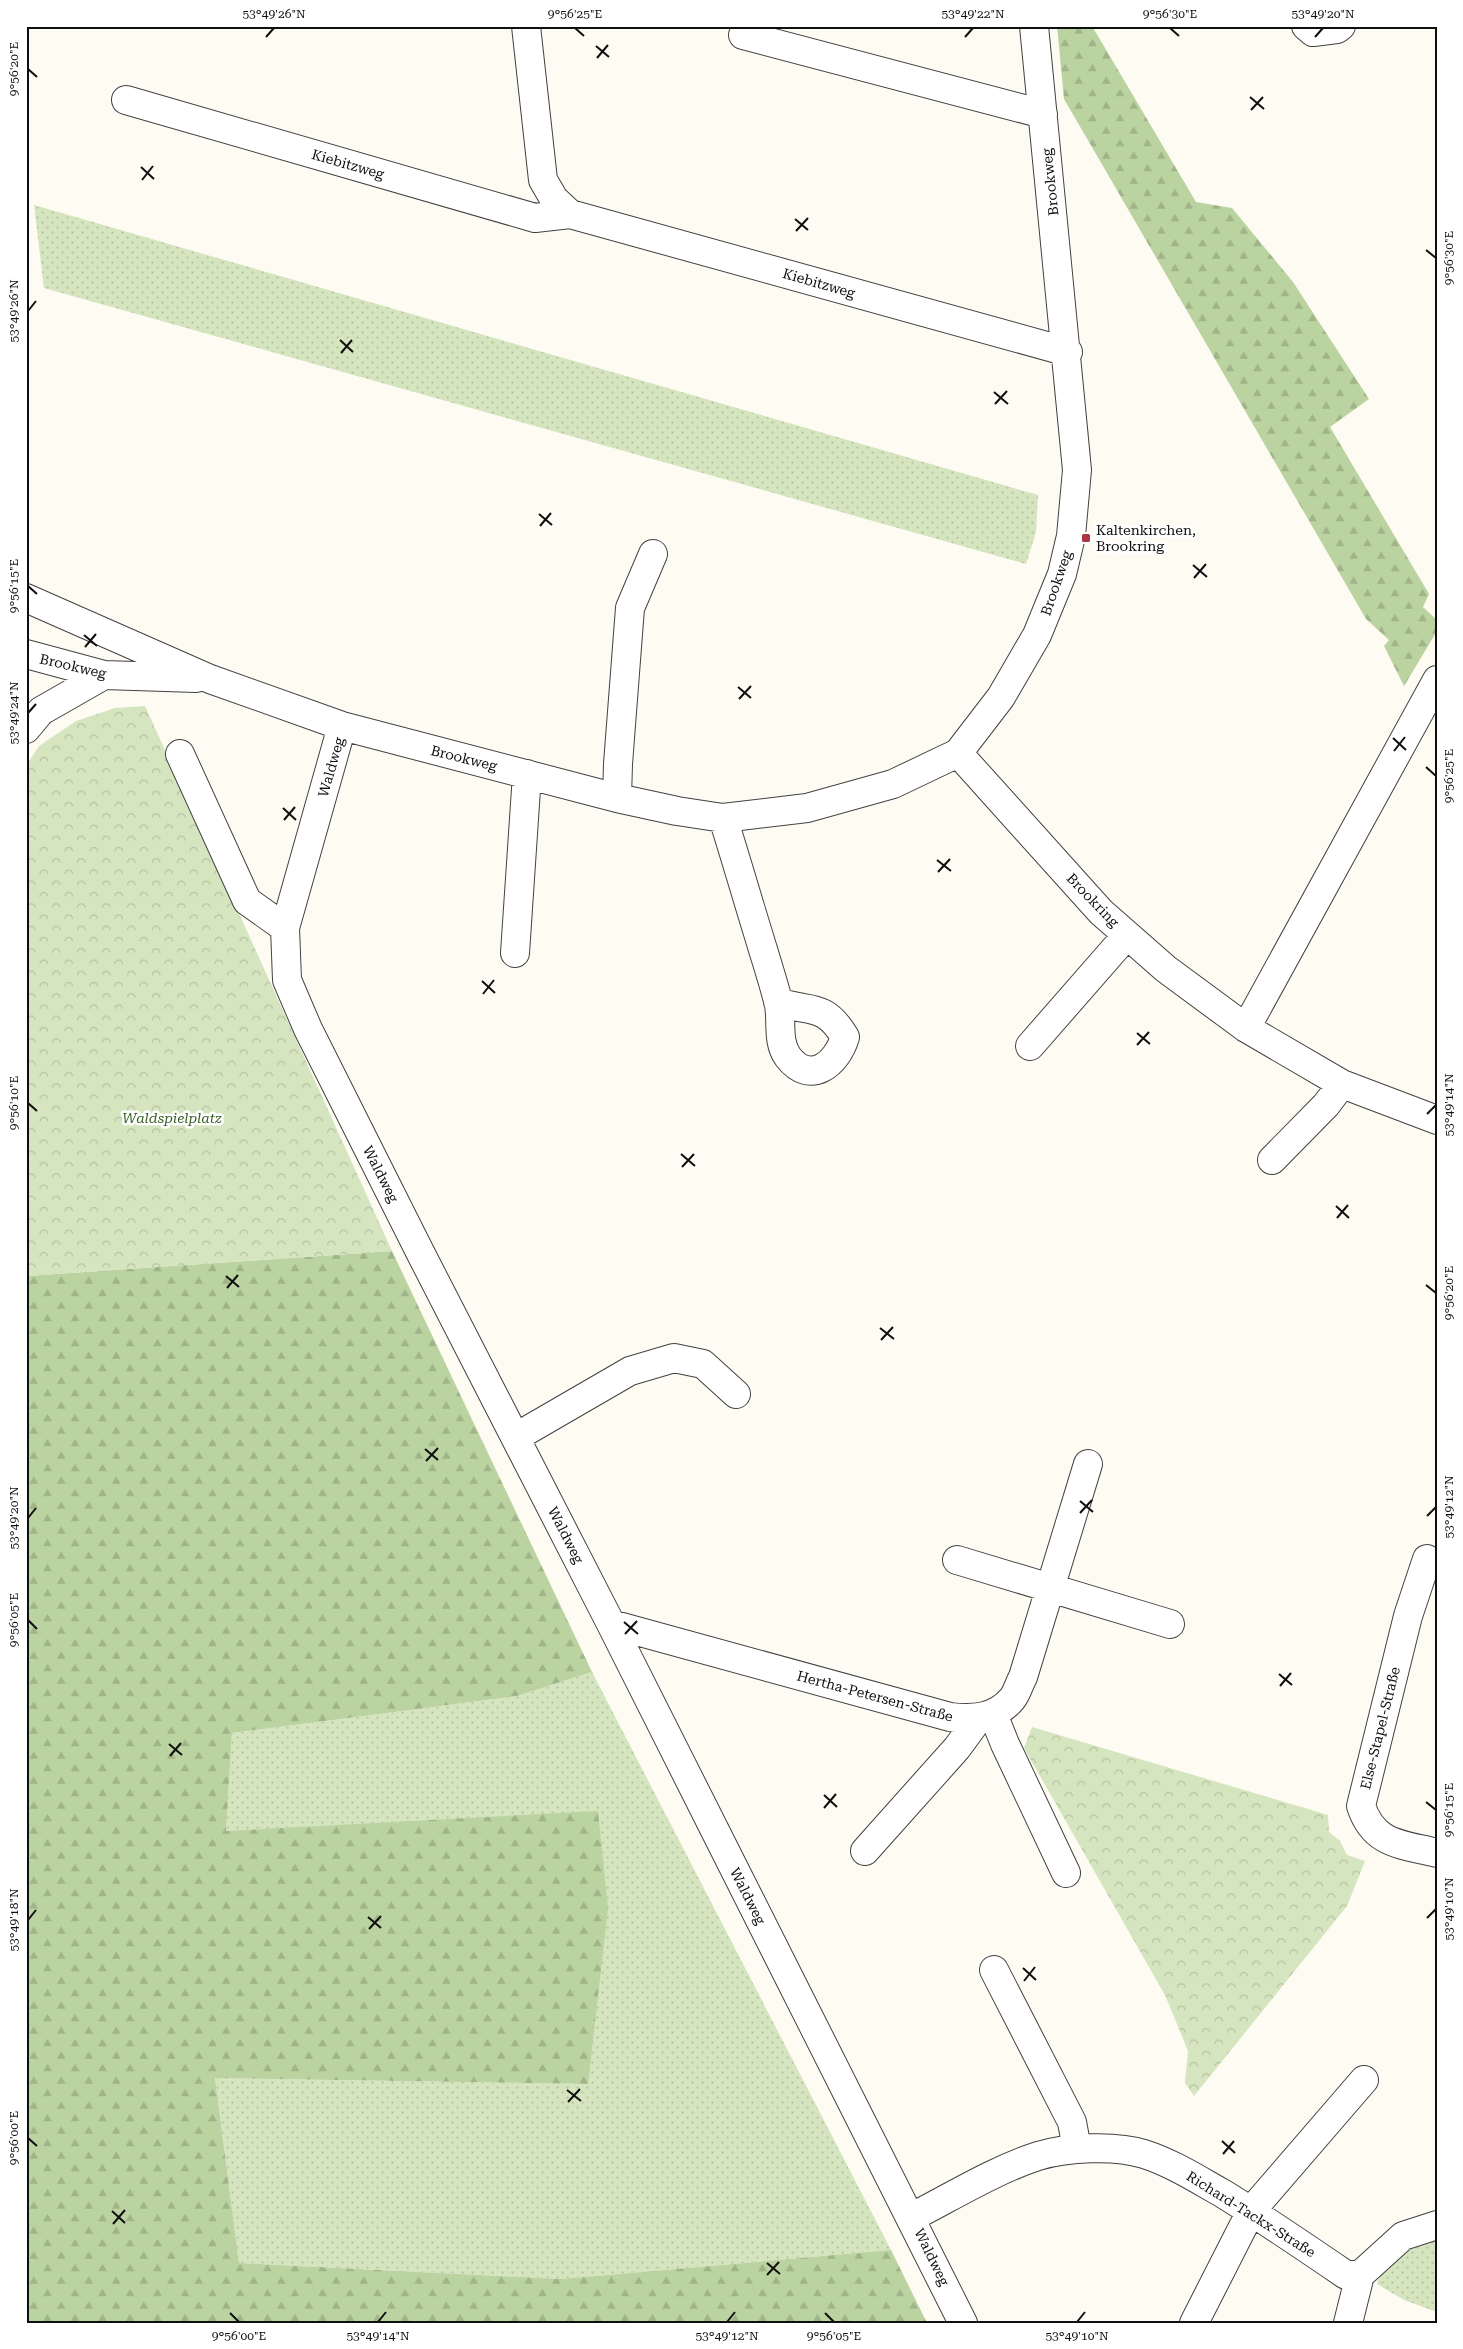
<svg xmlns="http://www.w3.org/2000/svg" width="1463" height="2349" font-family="'Roboto Serif',serif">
<defs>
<pattern id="grass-dots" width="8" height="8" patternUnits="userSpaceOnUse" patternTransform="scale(1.25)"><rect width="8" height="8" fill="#d5e5bf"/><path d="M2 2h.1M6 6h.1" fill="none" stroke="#b6c3a3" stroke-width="1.8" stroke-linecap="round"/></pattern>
<pattern id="forest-firs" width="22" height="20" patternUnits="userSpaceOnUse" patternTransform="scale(1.25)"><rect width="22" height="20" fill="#bbd3a0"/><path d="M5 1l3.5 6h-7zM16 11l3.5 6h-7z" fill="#a0b489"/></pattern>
<pattern id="park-crowns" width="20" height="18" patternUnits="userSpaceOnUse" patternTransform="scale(1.25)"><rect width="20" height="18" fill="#d5e5bf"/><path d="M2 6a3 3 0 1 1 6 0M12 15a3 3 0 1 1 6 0" fill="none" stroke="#b6c3a3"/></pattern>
</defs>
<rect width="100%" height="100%" fill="#fdfbf2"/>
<path fill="url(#grass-dots)" d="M 34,205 L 1038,495 L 1036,532 L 1026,564 L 44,288 Z
M 592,1672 L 891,2250 L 561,2279 L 239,2263 L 215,2078 L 588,2084 L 598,1812 L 226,1832 L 232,1733 L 517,1696 Z
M 1437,2236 L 1437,2312 L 1404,2300 L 1377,2284 C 1385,2258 1412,2244 1437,2236 Z"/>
<path fill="url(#forest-firs)" d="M 1057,26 L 1092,26 L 1196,202 L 1232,208 L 1293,282 L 1369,399 L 1330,427 L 1429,594 L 1423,607 L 1437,620 L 1437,631 L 1404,686 L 1384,646 L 1389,640 L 1366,619 L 1064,99 Z
M 392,1251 L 592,1672 L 517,1696 L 232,1733 L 226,1831 L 598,1811 L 608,1908 L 588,2084 L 215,2078 L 239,2263 L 561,2279 L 891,2250 L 927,2323 L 26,2323 L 26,1276 Z"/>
<path fill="url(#park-crowns)" d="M 145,706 L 392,1251 L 26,1276 L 26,766 L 39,746 L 76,721 L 115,708 Z
M 1032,1727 L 1328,1815 L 1329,1832 L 1340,1841 L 1347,1855 L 1365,1861 L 1347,1906 L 1194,2096 L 1185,2083 L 1188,2051 L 1165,1995 L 1024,1748 Z"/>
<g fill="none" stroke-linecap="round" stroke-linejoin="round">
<g stroke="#424242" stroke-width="30">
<path id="minor" d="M 526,26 L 543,180 L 554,199 L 570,214 L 1068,352
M 1306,26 L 1313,32 L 1337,29 L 1341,26
M 743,35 L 1043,114
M 126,100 L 535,218 L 570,214
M 26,598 L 210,679 L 342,726 L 617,798 L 677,811 L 723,818 L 807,808 L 893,784 L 958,753 L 1001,697 L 1037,635 L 1062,574 L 1071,536 L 1077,470 L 1034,26
M 26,654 L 104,675 L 196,678
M 342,726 L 285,928 L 287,980 L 308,1029 L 420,1252 L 611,1624 L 963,2323
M 26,729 L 41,711 L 104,675
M 958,753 L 1101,912 L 1166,969 L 1246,1028 L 1342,1084 L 1437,1120
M 180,754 L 247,901 L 285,928
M 617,798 L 618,764 L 630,608 L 653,554
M 723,818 C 736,859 748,901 761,943 C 767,963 774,984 779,1005 C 782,1022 777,1042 788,1057 C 810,1086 837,1064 845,1037 C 824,1002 810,1013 778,1002
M 515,953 L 527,774
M 1246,1028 L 1437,680
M 1030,1046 L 1127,935
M 1272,1160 L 1326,1105 L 1342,1084
M 516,1437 L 630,1371 L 674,1358 L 703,1364 L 736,1394
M 1427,1559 L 1408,1616 L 1361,1806 C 1374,1845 1401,1844 1437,1853
M 957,1560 L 1170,1624
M 611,1624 L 950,1717 C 973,1720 996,1718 1012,1699 C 1017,1693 1019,1684 1023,1677 L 1088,1464
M 993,1714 L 1005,1744 L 1066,1873
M 865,1851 L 957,1748 L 979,1718
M 994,1970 L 1072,2122 L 1077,2149
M 912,2217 C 953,2196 995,2170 1038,2156 C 1067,2147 1116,2145 1144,2154 C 1172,2163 1197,2179 1222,2193 C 1264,2219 1305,2247 1346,2275 L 1360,2275 L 1403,2236 L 1437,2225
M 1194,2323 L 1251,2211 L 1364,2080
M 1348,2323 L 1360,2275"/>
</g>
<use href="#minor" stroke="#fff" stroke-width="28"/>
</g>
<path fill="none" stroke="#0f0f0f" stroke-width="2" d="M 575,28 L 584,36M 1170,28 L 1179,36M 266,37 L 274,28M 965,37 L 973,28M 1315,37 L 1323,28M 596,46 L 609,57M 597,58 L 608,45M 28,69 L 37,77M 1250,97 L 1264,109M 1251,110 L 1263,97M 141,167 L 154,179M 142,180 L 153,166M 795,219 L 808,230M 796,231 L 808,218M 1426,250 L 1436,258M 28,311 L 36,301M 340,340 L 353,352M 341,353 L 352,340M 994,392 L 1008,404M 995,404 L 1007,391M 539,514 L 552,525M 540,526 L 551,513M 1193,565 L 1207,577M 1194,578 L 1206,564M 28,586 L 37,594M 84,635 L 97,646M 85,647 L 96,634M 738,687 L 751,698M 739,699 L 751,686M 28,713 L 36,704M 1393,738 L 1406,750M 1394,751 L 1405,737M 1426,767 L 1436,776M 283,808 L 296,820M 284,820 L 295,807M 937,860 L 951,871M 938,872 L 950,859M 482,981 L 495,993M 483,994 L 494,980M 1137,1033 L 1150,1044M 1137,1045 L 1149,1032M 28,1103 L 37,1111M 1427,1114 L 1436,1105M 681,1154 L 695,1166M 682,1167 L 694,1154M 1336,1206 L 1349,1218M 1337,1218 L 1348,1205M 226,1276 L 239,1287M 1426,1285 L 1436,1293M 227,1288 L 238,1275M 880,1328 L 894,1339M 881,1340 L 893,1327M 425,1449 L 438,1460M 426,1461 L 438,1448M 1080,1501 L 1093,1512M 1080,1513 L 1092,1500M 1427,1516 L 1436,1507M 28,1518 L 36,1508M 28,1620 L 37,1629M 624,1622 L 638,1634M 625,1634 L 637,1621M 1279,1674 L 1292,1685M 1280,1686 L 1291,1673M 169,1744 L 182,1755M 170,1756 L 181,1743M 824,1795 L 837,1807M 1426,1802 L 1436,1810M 824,1808 L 836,1794M 368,1917 L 381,1928M 1427,1918 L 1436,1909M 28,1920 L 36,1910M 369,1929 L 381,1916M 1023,1968 L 1036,1980M 1024,1981 L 1035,1967M 567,2090 L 581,2101M 568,2102 L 580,2089M 28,2138 L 37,2146M 1222,2141 L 1235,2153M 1223,2154 L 1234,2141M 112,2211 L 125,2223M 113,2224 L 125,2210M 767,2263 L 780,2274M 767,2275 L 779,2262M 230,2313 L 239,2322M 825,2313 L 834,2322M 378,2322 L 386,2312M 727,2322 L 735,2312M 1077,2322 L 1085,2312"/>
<rect fill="#af3744" stroke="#fff" stroke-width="2" x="1081" y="533" width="10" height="10" rx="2.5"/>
<g text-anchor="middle" stroke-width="5" stroke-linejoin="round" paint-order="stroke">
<g font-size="14" fill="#0f0f0f" stroke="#fff">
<text transform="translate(348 164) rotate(16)" y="5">Kiebitzweg</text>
<text transform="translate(1050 182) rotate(-96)" y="5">Brookweg</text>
<text transform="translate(819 283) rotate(16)" y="5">Kiebitzweg</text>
<text transform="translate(1056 583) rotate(-71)" y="5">Brookweg</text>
<text transform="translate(73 666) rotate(13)" y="5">Brookweg</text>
<text transform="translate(464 758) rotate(14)" y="5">Brookweg</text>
<text transform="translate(331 767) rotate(-74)" y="5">Waldweg</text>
<text transform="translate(1093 900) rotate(46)" y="5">Brookring</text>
<text transform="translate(381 1174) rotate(63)" y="5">Waldweg</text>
<text transform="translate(566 1535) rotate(63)" y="5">Waldweg</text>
<text transform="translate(875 1696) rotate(15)" y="5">Hertha-Petersen-Straße</text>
<text transform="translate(1380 1728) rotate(-76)" y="5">Else-Stapel-Straße</text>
<text transform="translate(748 1896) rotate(63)" y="5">Waldweg</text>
<text transform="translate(1251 2214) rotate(32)" y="5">Richard-Tackx-Straße</text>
<text transform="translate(932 2257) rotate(64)" y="5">Waldweg</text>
</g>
<g font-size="14" fill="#0f0f0f" stroke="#fff" text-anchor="start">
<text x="1096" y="535">Kaltenkirchen,<tspan x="1096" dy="16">Brookring</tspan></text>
</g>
<g font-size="14" font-style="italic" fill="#365f26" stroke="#fff">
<text x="172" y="1123">Waldspielplatz</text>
</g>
</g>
<rect width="1463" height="2349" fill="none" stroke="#ffffff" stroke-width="55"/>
<rect x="28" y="28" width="1408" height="2294" fill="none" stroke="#0f0f0f" stroke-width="2"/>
<g font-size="12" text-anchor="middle" fill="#0f0f0f">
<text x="274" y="18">53°49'26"N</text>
<text x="575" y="18">9°56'25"E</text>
<text x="973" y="18">53°49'22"N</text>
<text x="1170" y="18">9°56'30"E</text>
<text x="1323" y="18">53°49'20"N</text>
<text transform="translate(14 69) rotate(-90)" y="4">9°56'20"E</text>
<text transform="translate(1449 258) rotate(-90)" y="4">9°56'30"E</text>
<text transform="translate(14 311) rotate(-90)" y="4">53°49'26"N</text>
<text transform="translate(14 586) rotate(-90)" y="4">9°56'15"E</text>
<text transform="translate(14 713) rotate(-90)" y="4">53°49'24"N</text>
<text transform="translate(1449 776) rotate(-90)" y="4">9°56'25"E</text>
<text transform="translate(14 1103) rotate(-90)" y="4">9°56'10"E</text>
<text transform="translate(1449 1105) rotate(-90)" y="4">53°49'14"N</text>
<text transform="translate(1449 1293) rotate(-90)" y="4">9°56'20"E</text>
<text transform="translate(1449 1507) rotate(-90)" y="4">53°49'12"N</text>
<text transform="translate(14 1518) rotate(-90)" y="4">53°49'20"N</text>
<text transform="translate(14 1620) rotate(-90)" y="4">9°56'05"E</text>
<text transform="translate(1449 1810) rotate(-90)" y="4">9°56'15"E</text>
<text transform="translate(1449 1909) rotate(-90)" y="4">53°49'10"N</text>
<text transform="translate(14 1920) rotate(-90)" y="4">53°49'18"N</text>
<text transform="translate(14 2138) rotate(-90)" y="4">9°56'00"E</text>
<text x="239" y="2340">9°56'00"E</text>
<text x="378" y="2340">53°49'14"N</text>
<text x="727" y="2340">53°49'12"N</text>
<text x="834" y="2340">9°56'05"E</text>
<text x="1077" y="2340">53°49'10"N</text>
</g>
</svg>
